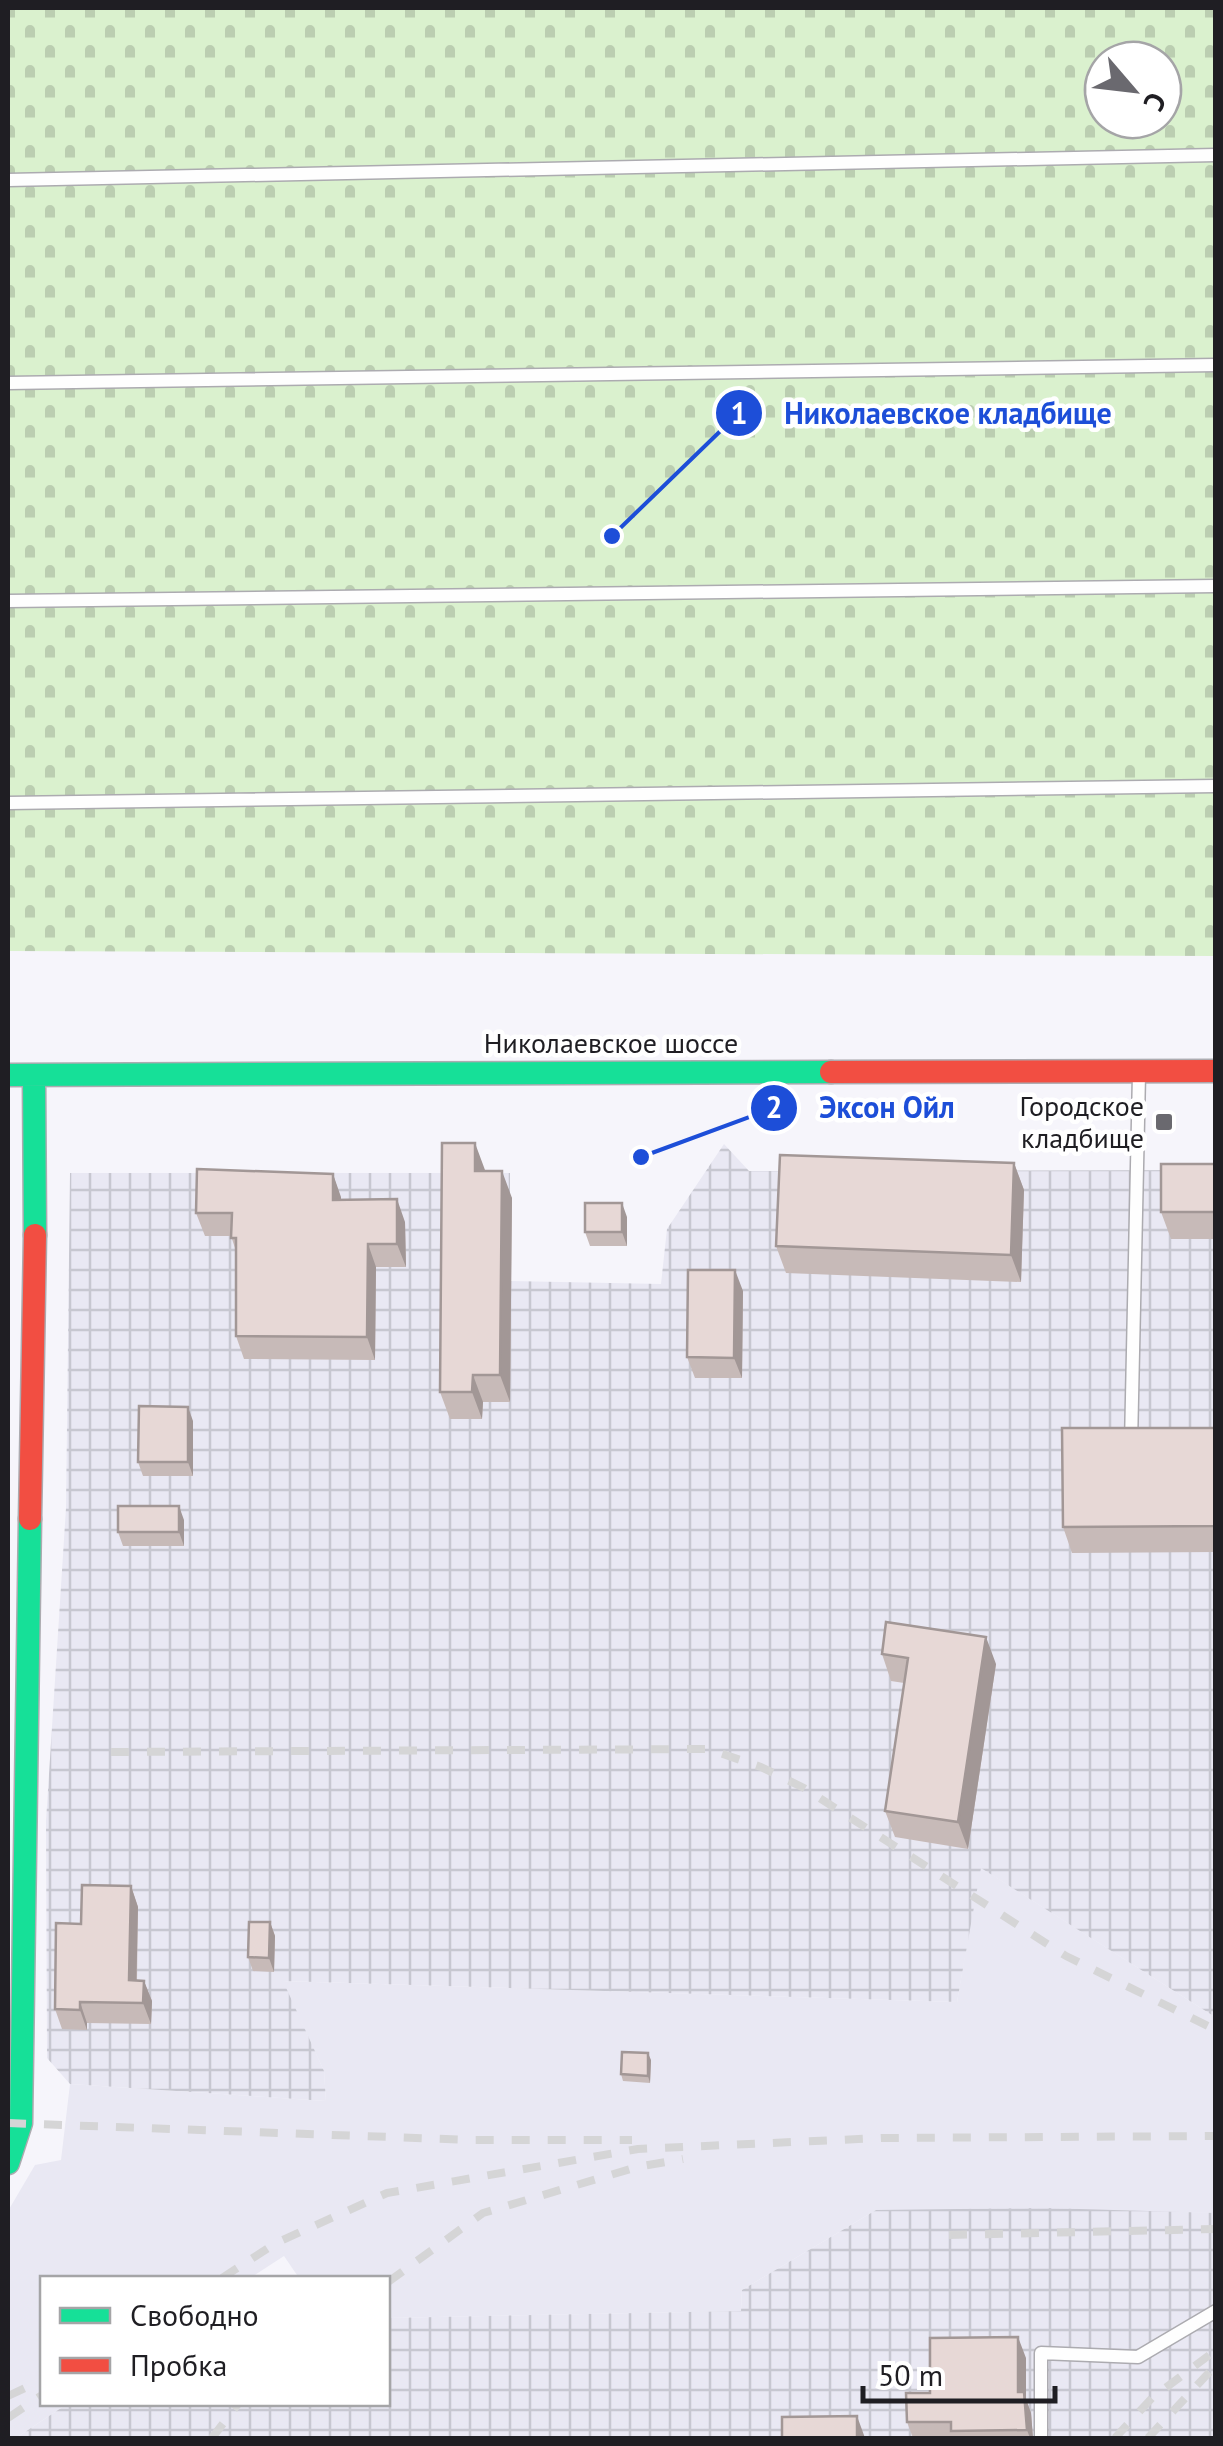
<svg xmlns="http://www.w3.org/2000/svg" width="1223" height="2446" font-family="'PT Sans',sans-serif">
<defs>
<pattern id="industrial-grid" width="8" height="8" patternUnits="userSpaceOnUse" patternTransform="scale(2.5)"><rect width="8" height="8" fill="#e9e8f3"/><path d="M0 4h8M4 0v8" fill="none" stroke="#c7c7d0"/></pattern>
<pattern id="cemetery-stones" width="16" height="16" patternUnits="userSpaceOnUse" patternTransform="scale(2.5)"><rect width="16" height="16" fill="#daf1ce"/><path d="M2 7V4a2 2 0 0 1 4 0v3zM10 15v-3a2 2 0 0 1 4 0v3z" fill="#bbceb1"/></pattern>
</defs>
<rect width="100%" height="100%" fill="#f6f5fb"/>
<path fill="#e9e8f3" d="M 980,1867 L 1215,2017 L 1215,2213 L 876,2210 L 742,2290 L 741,2311 L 388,2318 L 388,2278 L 299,2278 L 284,2256 L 250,2278 L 42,2278 L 42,2404 L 67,2404 L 16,2438 L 8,2438 L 8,2211 L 35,2165 L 61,2160 L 70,2084 L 326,2101 L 324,2071 L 282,1981 L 957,2002 Z"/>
<path fill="url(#industrial-grid)" d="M 724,1144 L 749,1171 L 1215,1170 L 1215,2017 L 981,1868 L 957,2002 L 283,1981 L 324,2071 L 326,2101 L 70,2084 L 47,2058 L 46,1821 L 66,1508 L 70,1173 L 510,1173 L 510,1281 L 661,1284 L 667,1229 Z
M 1046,2208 L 1215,2213 L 1215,2438 L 16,2438 L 67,2404 L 388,2404 L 388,2318 L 741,2311 L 742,2290 L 876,2210 Z"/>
<path fill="url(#cemetery-stones)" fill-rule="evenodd" d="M 8,8 L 1215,8 L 1215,956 L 8,951 ZM 1103,60 L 1163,60 L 1163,120 L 1103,120 Z"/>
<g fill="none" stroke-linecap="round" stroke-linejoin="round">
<g stroke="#acabb0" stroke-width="15">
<path id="lane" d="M 8,180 L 1216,155
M 8,383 L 1216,365
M 8,601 L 1216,586
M 8,803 L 1216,786
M 1131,1444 L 1139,1074
M 1041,2438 L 1041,2353 L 1138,2357 L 1216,2311"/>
</g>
<g stroke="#acabb0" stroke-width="25">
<path id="fast" d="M 8,1075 L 831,1072
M 34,1075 L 35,1235
M 8,2163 L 21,2123 L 30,1519"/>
</g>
<g stroke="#acabb0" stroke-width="25">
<path id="jam" d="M 831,1072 L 1216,1071
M 30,1519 L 35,1235"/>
</g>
<use href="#lane" stroke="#fefefe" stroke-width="12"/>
<use href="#fast" stroke="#16e098" stroke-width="22"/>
<use href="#jam" stroke="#f24e42" stroke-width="22"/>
<path stroke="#d5d5d6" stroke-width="8" stroke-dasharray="18 18" stroke-linecap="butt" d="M 111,1752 L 708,1749 L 761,1767 L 804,1788 L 1066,1956 L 1216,2030
M 8,2123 L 471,2140 L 632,2140
M 949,2235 L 1216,2229
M 222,2278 L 276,2243 L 387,2193 L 638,2149 L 881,2138 L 1216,2136
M 388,2282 L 483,2213 L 637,2167 L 683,2159
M 8,2396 L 42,2380
M 8,2418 L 42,2395
M 212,2438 L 238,2404
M 1115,2438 L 1152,2398 L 1216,2350
M 1148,2438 L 1216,2365"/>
</g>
<path fill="#c7bab8" d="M 1014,1163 L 1024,1190 L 1021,1282 L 786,1273 L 776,1246 Z
M 1216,1164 L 1216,1239 L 1171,1239 L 1161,1212 Z
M 485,1171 L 512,1198 L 510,1402 L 483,1402 L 482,1419 L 450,1419 L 440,1392 Z
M 333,1174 L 341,1200 L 405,1222 L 406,1267 L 376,1267 L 375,1360 L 244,1359 L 236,1336 L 236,1251 L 231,1236 L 205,1236 L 196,1213 Z
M 627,1217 L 627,1246 L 590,1246 L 585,1232 Z
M 743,1291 L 742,1378 L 695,1378 L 687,1357 Z
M 193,1421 L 193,1476 L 143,1476 L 138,1462 Z
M 1216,1428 L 1216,1552 L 1072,1553 L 1063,1527 Z
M 184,1520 L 184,1546 L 123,1546 L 118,1532 Z
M 882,1654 L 996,1664 L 968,1849 L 895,1837 L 885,1811 L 904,1683 L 891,1681 Z
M 131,1886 L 138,1907 L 137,1980 L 144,1981 L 152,2001 L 151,2024 L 87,2023 L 87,2030 L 62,2029 L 55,2009 L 81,1924 Z
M 270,1922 L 275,1936 L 274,1972 L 253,1971 L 248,1957 Z
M 651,2060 L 650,2083 L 623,2081 L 621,2074 Z
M 1026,2358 L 1026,2399 L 1031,2413 L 1033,2438 L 913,2438 L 907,2422 Z"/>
<path fill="#a29796" d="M 475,1143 L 485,1170 L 484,1198 L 475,1171 Z
M 1014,1163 L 1024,1190 L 1021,1282 L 1011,1255 Z
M 502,1171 L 512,1198 L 510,1402 L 500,1375 Z
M 333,1174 L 341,1197 L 341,1223 L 333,1200 Z
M 397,1199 L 405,1222 L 406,1267 L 397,1244 Z
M 622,1203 L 627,1217 L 627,1246 L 622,1232 Z
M 368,1244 L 376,1267 L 375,1360 L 367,1337 Z
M 735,1270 L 743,1291 L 742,1378 L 734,1358 Z
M 473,1375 L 483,1402 L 482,1419 L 472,1392 Z
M 188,1407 L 193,1421 L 193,1476 L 188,1462 Z
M 179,1506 L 184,1520 L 184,1546 L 179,1532 Z
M 986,1637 L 996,1664 L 968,1849 L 958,1822 Z
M 131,1886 L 138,1907 L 136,2001 L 129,1980 Z
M 270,1922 L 275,1936 L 274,1972 L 269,1958 Z
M 144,1981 L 152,2001 L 151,2024 L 143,2003 Z
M 80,2002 L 87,2023 L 87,2030 L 80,2010 Z
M 648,2053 L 651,2060 L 650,2083 L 648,2076 Z
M 1018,2337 L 1026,2358 L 1026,2399 L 1031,2413 L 1033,2438 L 1030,2438 L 1027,2430 L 1018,2392 Z
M 857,2416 L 865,2438 L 857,2438 Z"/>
<path fill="#e7d8d6" stroke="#a29796" stroke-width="2.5" d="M 442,1143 L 475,1143 L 475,1171 L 502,1171 L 500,1375 L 473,1375 L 472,1392 L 440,1392 Z
M 780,1155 L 1014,1163 L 1011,1255 L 776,1246 Z
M 1161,1164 L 1216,1164 L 1216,1212 L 1161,1212 Z
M 197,1169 L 333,1174 L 333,1200 L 397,1199 L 397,1244 L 368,1244 L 367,1337 L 236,1336 L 236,1238 L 231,1238 L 232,1213 L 196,1213 Z
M 585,1203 L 622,1203 L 622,1232 L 585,1232 Z
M 688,1270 L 735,1270 L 734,1358 L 687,1357 Z
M 139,1406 L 188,1407 L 188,1462 L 138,1462 Z
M 1062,1428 L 1216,1428 L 1216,1526 L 1063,1527 Z
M 118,1506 L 179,1506 L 179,1532 L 118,1532 Z
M 886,1622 L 986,1637 L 958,1822 L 885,1811 L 908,1658 L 882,1654 Z
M 82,1885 L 131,1886 L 129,1980 L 144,1981 L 143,2003 L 80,2002 L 80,2010 L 55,2009 L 56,1923 L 81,1924 Z
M 249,1922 L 270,1922 L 269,1958 L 248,1957 Z
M 622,2052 L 648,2053 L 648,2076 L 621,2074 Z
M 1018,2337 L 1018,2392 L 1024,2392 L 1027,2430 L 951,2431 L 951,2422 L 907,2422 L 906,2393 L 930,2393 L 930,2338 Z
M 857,2416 L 857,2438 L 782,2438 L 782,2417 Z"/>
<rect fill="#6a696f" stroke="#fff" stroke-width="4" x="1154" y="1112" width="20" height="20" rx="5"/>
<g text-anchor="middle" stroke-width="9" stroke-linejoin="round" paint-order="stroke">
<g font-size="28" fill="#1f1e23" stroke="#fff">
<text x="611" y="1053">Николаевское шоссе</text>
</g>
<g font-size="28" fill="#1f1e23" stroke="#fff" text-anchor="end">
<text x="1144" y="1116">Городское<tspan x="1144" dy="32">кладбище</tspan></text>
</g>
</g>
<path fill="none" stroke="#1d4ed8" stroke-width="4" d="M612 536L739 413M641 1157L774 1108"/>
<g fill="#1d4ed8" stroke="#fff" stroke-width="4">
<circle cx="612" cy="536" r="10"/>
<circle cx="641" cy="1157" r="10"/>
<circle cx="739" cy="413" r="25"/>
<circle cx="774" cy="1108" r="25"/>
</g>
<g font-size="30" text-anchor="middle" font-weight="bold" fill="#fff">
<text x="739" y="424">1</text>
<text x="774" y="1118">2</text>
</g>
<g font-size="30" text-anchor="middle" font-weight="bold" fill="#1d4ed8" stroke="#fff" stroke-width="9" stroke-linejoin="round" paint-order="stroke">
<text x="948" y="424">Николаевское кладбище</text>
<text x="887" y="1118">Эксон Ойл</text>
</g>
<rect width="1223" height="2446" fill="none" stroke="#1f1e23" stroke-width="20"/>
<rect x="40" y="2276" width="350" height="130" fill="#ffffff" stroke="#a5a5a7" stroke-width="2.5"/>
<rect x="60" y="2308" width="50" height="15" fill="#16e098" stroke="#a5a5a7" stroke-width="2.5"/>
<text x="130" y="2326" font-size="30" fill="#1f1e23">Свободно</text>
<rect x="60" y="2358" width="50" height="15" fill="#f24e42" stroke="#a5a5a7" stroke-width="2.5"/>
<text x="130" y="2376" font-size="30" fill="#1f1e23">Пробка</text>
<g transform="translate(1133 90) rotate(118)"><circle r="48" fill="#ffffff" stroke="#a5a5a7" stroke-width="2.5"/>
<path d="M0-8L18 38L0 25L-18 38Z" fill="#6a696f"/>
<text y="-15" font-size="28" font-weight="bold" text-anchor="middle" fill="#1f1e23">С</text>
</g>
<path d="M863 2386v15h192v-15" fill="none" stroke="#1f1e23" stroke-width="5"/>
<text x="878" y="2386" font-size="30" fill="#1f1e23" stroke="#ffffff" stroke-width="8" paint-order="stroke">50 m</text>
</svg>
